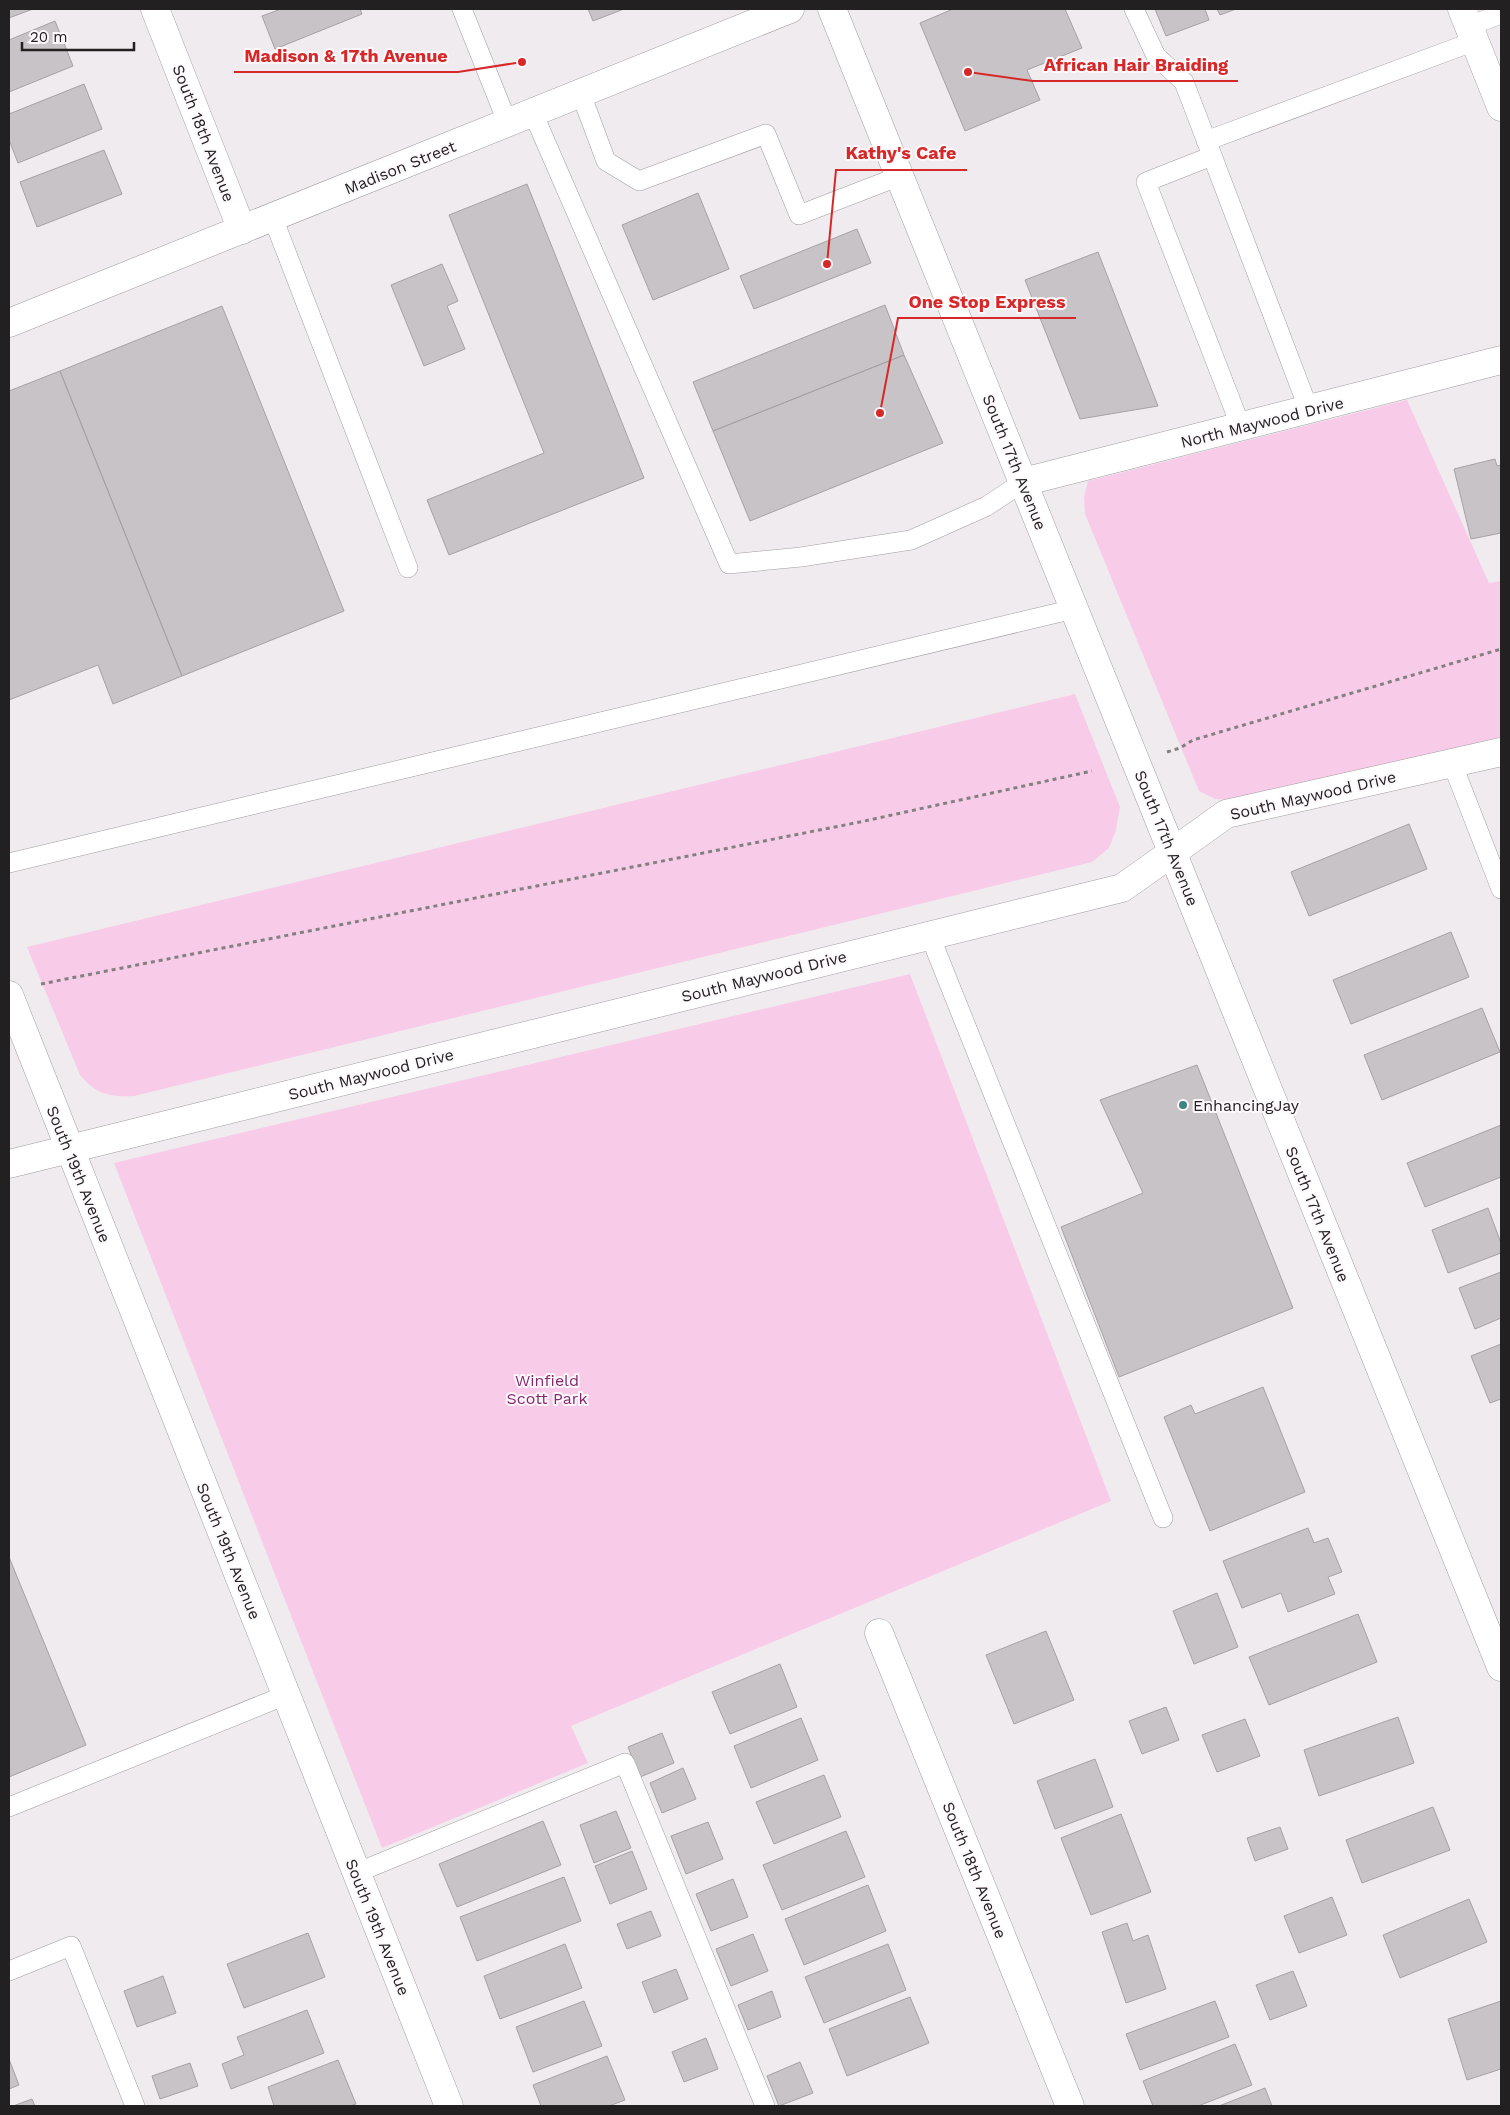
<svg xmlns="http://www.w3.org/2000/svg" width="1510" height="2115" font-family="'Work Sans',sans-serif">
<rect width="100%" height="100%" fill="#f0ebee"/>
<path fill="#f8cce9" d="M 1407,400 L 1489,583 L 1501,581 L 1501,737 L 1237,800 L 1215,799 L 1199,791 L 1085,514 L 1084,497 L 1088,481 Z
M 1075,694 L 1120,807 L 1116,830 L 1109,848 L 1092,862 L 134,1096 C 109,1097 97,1095 80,1075 L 27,947 Z
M 910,974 L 1111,1501 L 571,1726 L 588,1763 L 382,1848 L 114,1163 Z"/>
<path fill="#c8c3c6" stroke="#a6a1a4" d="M 9,9 L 33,9 L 9,18 Z
M 281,9 L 360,9 L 362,14 L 275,49 L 262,16 Z
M 588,9 L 624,9 L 593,21 Z
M 953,9 L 1065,9 L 1082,48 L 1027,70 L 1040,100 L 965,131 L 920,23 Z
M 1155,9 L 1205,9 L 1209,20 L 1166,36 Z
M 1217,9 L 1236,9 L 1220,15 Z
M 55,21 L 73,66 L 9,92 L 9,40 Z
M 84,84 L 102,129 L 18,163 L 9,140 L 9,114 Z
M 104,150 L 122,194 L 37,227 L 20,182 Z
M 527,184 L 644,478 L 449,555 L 427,500 L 544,453 L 449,215 Z
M 698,193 L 729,269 L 653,300 L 622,225 Z
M 857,229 L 871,263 L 754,309 L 740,276 Z
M 1098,252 L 1158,406 L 1080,419 L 1025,280 Z
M 442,264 L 458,301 L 447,306 L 465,349 L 424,366 L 391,285 Z
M 885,305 L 904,355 L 713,431 L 693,382 Z
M 222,306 L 344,611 L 182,676 L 60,371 Z
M 904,355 L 943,443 L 750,521 L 713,431 Z
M 60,371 L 182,676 L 113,704 L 98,665 L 9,700 L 9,391 Z
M 1495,459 L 1497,466 L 1501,465 L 1501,533 L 1471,539 L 1454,469 Z
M 1409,824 L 1427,869 L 1309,916 L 1291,872 Z
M 1451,932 L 1469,977 L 1351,1024 L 1333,980 Z
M 1482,1008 L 1500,1052 L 1382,1100 L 1364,1055 Z
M 1197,1065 L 1293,1308 L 1119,1377 L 1061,1227 L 1143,1193 L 1100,1100 Z
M 1501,1125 L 1501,1177 L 1425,1207 L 1407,1163 Z
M 1488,1208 L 1501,1243 L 1501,1253 L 1448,1273 L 1432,1230 Z
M 1501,1272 L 1501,1318 L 1475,1329 L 1459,1288 Z
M 1501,1344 L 1501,1399 L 1490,1403 L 1471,1356 Z
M 1263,1387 L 1305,1492 L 1210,1531 L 1164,1417 L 1191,1405 L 1195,1414 Z
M 1308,1528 L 1314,1543 L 1328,1538 L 1342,1572 L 1328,1577 L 1335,1594 L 1288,1612 L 1281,1593 L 1242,1608 L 1223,1561 Z
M 9,1557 L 86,1745 L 9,1777 Z
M 1217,1593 L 1238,1647 L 1194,1664 L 1173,1611 Z
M 1358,1614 L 1377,1662 L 1269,1705 L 1249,1657 Z
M 1046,1631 L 1074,1700 L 1014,1724 L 986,1655 Z
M 780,1664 L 797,1707 L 730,1734 L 712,1692 Z
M 1166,1707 L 1179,1740 L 1142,1754 L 1129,1721 Z
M 1398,1717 L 1414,1763 L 1319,1796 L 1304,1750 Z
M 801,1718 L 818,1760 L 751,1788 L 734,1746 Z
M 1245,1719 L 1260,1756 L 1217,1772 L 1202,1735 Z
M 662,1733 L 674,1763 L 640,1777 L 628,1747 Z
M 1095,1759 L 1113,1807 L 1055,1829 L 1037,1781 Z
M 683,1768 L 696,1799 L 662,1813 L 650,1783 Z
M 824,1775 L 841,1817 L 774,1844 L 756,1802 Z
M 1433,1807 L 1450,1850 L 1362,1883 L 1346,1840 Z
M 616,1811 L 631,1848 L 594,1863 L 580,1825 Z
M 1121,1814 L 1151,1892 L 1091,1915 L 1061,1838 Z
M 543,1821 L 561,1865 L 457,1907 L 439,1864 Z
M 708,1822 L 723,1859 L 686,1874 L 671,1836 Z
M 1280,1827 L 1288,1849 L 1255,1861 L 1247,1838 Z
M 846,1831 L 865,1877 L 782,1910 L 763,1865 Z
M 632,1851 L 647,1889 L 610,1904 L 595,1866 Z
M 564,1877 L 581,1921 L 477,1961 L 460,1917 Z
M 733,1879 L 748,1917 L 711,1931 L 696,1894 Z
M 868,1885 L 886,1931 L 804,1965 L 785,1919 Z
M 1332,1897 L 1347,1935 L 1299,1953 L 1284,1916 Z
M 1469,1899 L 1487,1942 L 1400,1978 L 1383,1935 Z
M 651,1911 L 661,1936 L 627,1949 L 617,1924 Z
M 1127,1923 L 1133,1941 L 1148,1935 L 1166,1989 L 1126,2003 L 1102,1932 Z
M 308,1933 L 325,1977 L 244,2008 L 227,1964 Z
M 753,1934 L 768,1971 L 731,1986 L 716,1949 Z
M 565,1944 L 582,1988 L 500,2019 L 484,1976 Z
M 888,1944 L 906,1990 L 824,2023 L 805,1977 Z
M 676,1969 L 688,1999 L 654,2013 L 642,1982 Z
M 1293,1971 L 1307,2006 L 1270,2020 L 1256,1985 Z
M 163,1976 L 176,2013 L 137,2027 L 124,1991 Z
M 772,1991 L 781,2017 L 748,2030 L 738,2005 Z
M 910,1997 L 929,2043 L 847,2076 L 829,2029 Z
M 584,2001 L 602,2046 L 533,2072 L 516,2027 Z
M 1215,2001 L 1229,2037 L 1140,2070 L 1126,2034 Z
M 1501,2001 L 1501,2069 L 1467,2080 L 1448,2019 Z
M 307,2010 L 324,2053 L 231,2089 L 222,2064 L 244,2055 L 237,2037 Z
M 706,2038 L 718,2069 L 684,2082 L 672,2052 Z
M 1235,2044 L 1252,2085 L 1198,2106 L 1153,2106 L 1143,2081 Z
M 607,2056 L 625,2100 L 609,2106 L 541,2106 L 533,2085 Z
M 9,2059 L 19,2085 L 9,2089 Z
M 338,2060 L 356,2104 L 350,2106 L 274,2106 L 268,2087 Z
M 800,2062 L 813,2093 L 779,2106 L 767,2076 Z
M 190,2063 L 198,2086 L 160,2099 L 152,2076 Z
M 1265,2088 L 1272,2106 L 1219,2106 Z
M 32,2099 L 35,2106 L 13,2106 Z"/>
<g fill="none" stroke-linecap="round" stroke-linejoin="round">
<g stroke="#a29da0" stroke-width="20">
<path id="service" d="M 462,9 L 508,124
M 1134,9 L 1156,56 L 1184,82 L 1309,410
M 1469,26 L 1501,14
M 581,94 L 606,161 L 639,181 L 766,134 L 799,215 L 900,176
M 533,113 L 729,564 L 801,557 L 911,540 L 987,506 L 1023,482
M 1206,141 L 1475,41
M 1212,156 L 1146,182 L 1241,427
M 273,218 L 408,568
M 1452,763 L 1501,889
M 9,863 L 1074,609
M 930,936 L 1163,1518
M 9,1807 L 286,1695
M 356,1873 L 625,1763 L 765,2106
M 9,1971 L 71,1946 L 135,2106"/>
</g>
<g stroke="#a29da0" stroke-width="29">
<path id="minor" d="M 155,9 L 242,230
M 1462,9 L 1501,107
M 1023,482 L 1501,360
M 1173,852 L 1226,814 L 1501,752
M 9,995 L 449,2106
M 879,1633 L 1070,2106"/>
</g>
<g stroke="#a29da0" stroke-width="29">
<path id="tertiary" d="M 832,9 L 1501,1667
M 9,1164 L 1122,888 L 1173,852"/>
</g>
<g stroke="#a29da0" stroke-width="29">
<path id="secondary" d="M 9,323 L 790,9"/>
</g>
<path stroke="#838082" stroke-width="3" stroke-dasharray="4 4" stroke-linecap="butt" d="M 1167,752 L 1180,748 L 1193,740 L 1501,649
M 41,984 L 860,822 L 1092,771"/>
<use href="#service" stroke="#fff" stroke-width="19"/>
<use href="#minor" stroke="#fff" stroke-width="28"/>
<use href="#tertiary" stroke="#fff" stroke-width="28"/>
<use href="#secondary" stroke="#fff" stroke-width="28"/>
</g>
<circle fill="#3e8580" stroke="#fdf8fb" stroke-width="2" cx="1183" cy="1105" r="5"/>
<g text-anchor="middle" stroke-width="4" stroke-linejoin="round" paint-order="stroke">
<g font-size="16" fill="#222021" stroke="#fdf8fb">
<text transform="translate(204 133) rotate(69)" y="6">South 18th Avenue</text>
<text transform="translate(400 167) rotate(-22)" y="6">Madison Street</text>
<text transform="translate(1262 422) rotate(-14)" y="6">North Maywood Drive</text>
<text transform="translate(1015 462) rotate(68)" y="6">South 17th Avenue</text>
<text transform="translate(1313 795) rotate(-13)" y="6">South Maywood Drive</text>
<text transform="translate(1167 838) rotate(68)" y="6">South 17th Avenue</text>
<text transform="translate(764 976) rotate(-14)" y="6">South Maywood Drive</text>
<text transform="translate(371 1074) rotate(-14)" y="6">South Maywood Drive</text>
<text transform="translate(79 1174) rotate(68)" y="6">South 19th Avenue</text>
<text transform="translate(1318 1214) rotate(68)" y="6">South 17th Avenue</text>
<text transform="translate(229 1551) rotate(68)" y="6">South 19th Avenue</text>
<text transform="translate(975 1870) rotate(68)" y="6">South 18th Avenue</text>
<text transform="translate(378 1927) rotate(68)" y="6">South 19th Avenue</text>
</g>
<g font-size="16" fill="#222021" stroke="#fdf8fb" text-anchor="start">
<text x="1193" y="1111">EnhancingJay</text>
</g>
<g font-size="16" fill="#872770" stroke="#fdf8fb">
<text x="547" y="1386">Winfield<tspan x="547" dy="18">Scott Park</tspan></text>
</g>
</g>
<path fill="none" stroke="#d62828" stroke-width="2" d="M522 62L458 72H234M968 72L1033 81H1238M827 264L836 170H967M880 413L898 318H1076"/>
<g fill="#d62828" stroke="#fdf8fb" stroke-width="2">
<circle cx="522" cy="62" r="5"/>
<circle cx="968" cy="72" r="5"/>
<circle cx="827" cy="264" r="5"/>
<circle cx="880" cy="413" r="5"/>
</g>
<g font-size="18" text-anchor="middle" font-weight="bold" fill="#d62828" stroke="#fdf8fb" stroke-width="4" stroke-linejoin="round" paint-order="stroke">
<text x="346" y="62">Madison &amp; 17th Avenue</text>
<text x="1136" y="71">African Hair Braiding</text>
<text x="901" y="159">Kathy's Cafe</text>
<text x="987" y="308">One Stop Express</text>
</g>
<rect width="1510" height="2115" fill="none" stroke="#222021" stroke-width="20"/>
<path d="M22 42v8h112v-8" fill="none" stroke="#222021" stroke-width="2.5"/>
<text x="30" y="42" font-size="15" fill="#222021" stroke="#fdf8fb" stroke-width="4" paint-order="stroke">20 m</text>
</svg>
